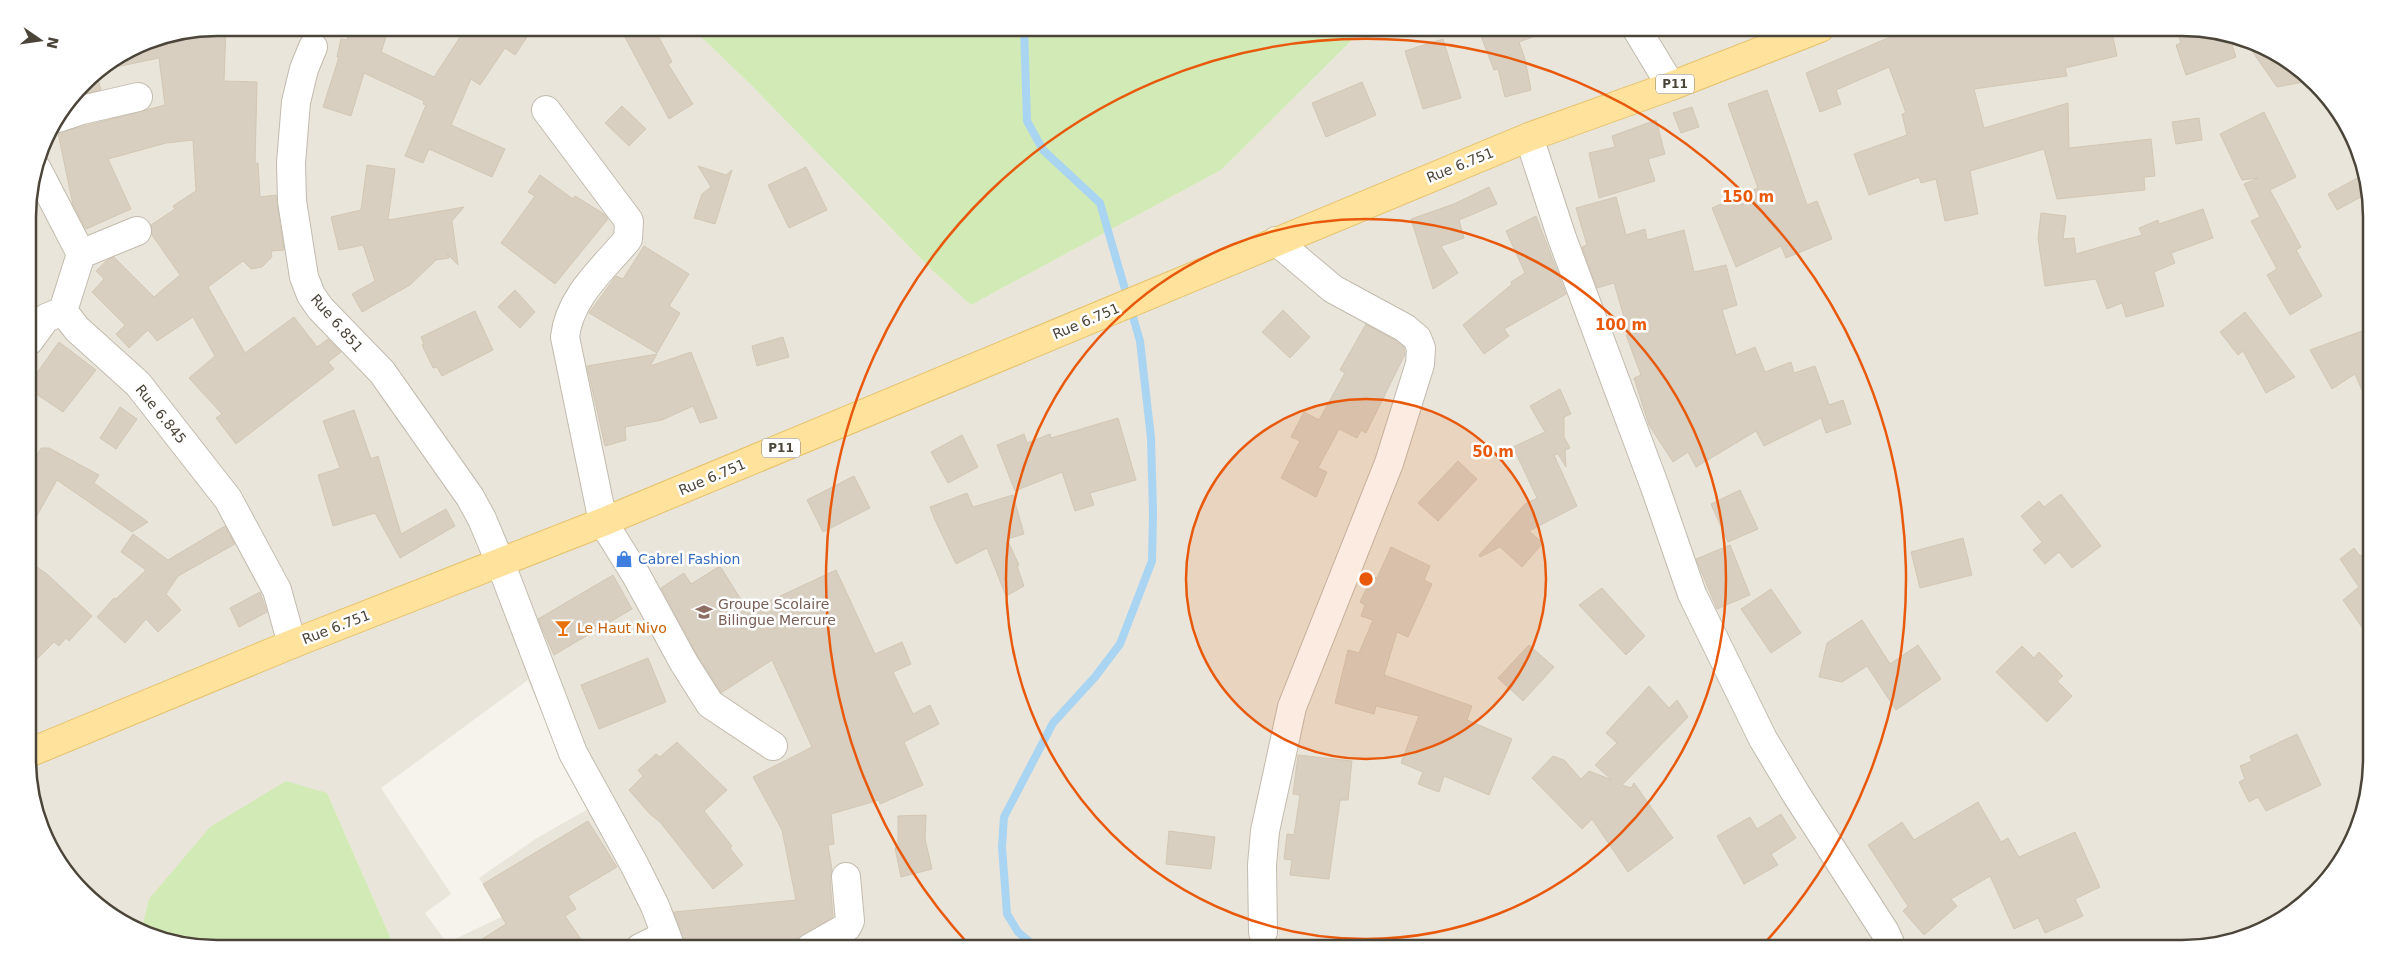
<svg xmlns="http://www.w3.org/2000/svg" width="2399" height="976" font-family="'DejaVu Sans',sans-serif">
<rect width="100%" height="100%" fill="#f6f3ec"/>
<path fill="#eae5da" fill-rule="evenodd" d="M 217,28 L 692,28 L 748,82 L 934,272 L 971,305 L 1221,170 L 1353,39 L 1355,28 L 2182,28 L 2243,38 L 2297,66 L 2332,101 L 2357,144 L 2370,192 L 2371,759 L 2361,820 L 2333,874 L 2297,910 L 2243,938 L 2194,948 L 395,948 L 327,793 L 149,899 L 141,931 L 111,916 L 74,884 L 47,843 L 31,796 L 28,204 L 47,133 L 92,75 L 145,42 ZM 528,680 L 553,739 L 588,809 L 537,838 L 479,878 L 503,916 L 447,943 L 425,913 L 451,894 L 381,788 Z"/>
<path fill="#d2eab5" d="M 692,28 L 1355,28 L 1353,39 L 1221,170 L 971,305 L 934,272 L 748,82 Z
M 286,781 L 327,793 L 395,948 L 217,948 L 156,938 L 141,931 L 149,899 L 210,827 Z"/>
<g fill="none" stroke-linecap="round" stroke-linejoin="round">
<path stroke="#a9d4f2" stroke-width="8" d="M 1024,28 L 1027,121 L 1043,150 L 1100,203 L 1140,341 L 1151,438 L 1153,513 L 1152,561 L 1120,644 L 1095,677 L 1053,723 L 1004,817 L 1002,847 L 1007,914 L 1018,932 L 1037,948"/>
</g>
<path fill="#d8cfc1" stroke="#d3c7b4" d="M 217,28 L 226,28 L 224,81 L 257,82 L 255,163 L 258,163 L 260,197 L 276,195 L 284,250 L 271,251 L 272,257 L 262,267 L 251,269 L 243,261 L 208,287 L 245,353 L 294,317 L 317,347 L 328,339 L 341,352 L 328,362 L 334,369 L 236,444 L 216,418 L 222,414 L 189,378 L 215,356 L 193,317 L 157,341 L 148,330 L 129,348 L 116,334 L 125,325 L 92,292 L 104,279 L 96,271 L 106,261 L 114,257 L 154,297 L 180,275 L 152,235 L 151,225 L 175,209 L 173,206 L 196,191 L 193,140 L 166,143 L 108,159 L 131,209 L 86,229 L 73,205 L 58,133 L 165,105 L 159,58 L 106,69 L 105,67 L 145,42 Z
M 363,28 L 389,28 L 381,52 L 434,77 L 466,28 L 533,28 L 515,55 L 505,48 L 480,85 L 471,79 L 451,125 L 505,149 L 492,177 L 429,149 L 423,163 L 405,156 L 426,105 L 423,104 L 424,101 L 364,73 L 351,116 L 323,107 L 339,57 L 337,57 L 341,39 L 347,40 L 350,29 L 362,32 Z
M 620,28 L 654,28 L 672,62 L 668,64 L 693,104 L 669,119 Z
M 1478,28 L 1552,28 L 1552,30 L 1519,42 L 1525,59 L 1531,90 L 1505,97 L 1498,69 L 1494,70 Z
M 1900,28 L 2073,28 L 2074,34 L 2100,28 L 2111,28 L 2117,56 L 2065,68 L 2067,76 L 1974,89 L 1984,128 L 2068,103 L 2069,148 L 2151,139 L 2155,176 L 2144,177 L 2145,190 L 2057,199 L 2044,149 L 1970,171 L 1978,214 L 1945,221 L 1936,179 L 1921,183 L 1919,177 L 1869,195 L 1854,154 L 1907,135 L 1902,114 L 1906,113 L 1889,67 L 1836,90 L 1841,104 L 1820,112 L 1806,73 L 1902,32 Z
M 2176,28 L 2229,35 L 2236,57 L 2186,75 L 2176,45 L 2181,43 Z
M 2243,38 L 2297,66 L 2301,70 L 2303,82 L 2277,87 Z
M 1443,39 L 1461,98 L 1423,109 L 1405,51 Z
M 96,72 L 101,90 L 76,96 L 92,75 Z
M 1362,82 L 1376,115 L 1326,137 L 1312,103 Z
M 1767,90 L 1807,205 L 1817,201 L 1832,239 L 1786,258 L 1781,246 L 1736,267 L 1712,208 L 1758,188 L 1728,104 Z
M 622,106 L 646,129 L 629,146 L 605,123 Z
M 1692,107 L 1699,127 L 1681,133 L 1673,113 Z
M 2264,112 L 2296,177 L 2270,190 L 2301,247 L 2296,250 L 2322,296 L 2290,315 L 2267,275 L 2277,269 L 2251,221 L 2260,217 L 2244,184 L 2258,178 L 2242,180 L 2220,134 Z
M 2199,118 L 2202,140 L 2176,144 L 2172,122 Z
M 1656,120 L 1665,154 L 1648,159 L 1655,181 L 1599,198 L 1589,153 L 1615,147 L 1612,136 Z
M 367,165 L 395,169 L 388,220 L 464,207 L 452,221 L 458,265 L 447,254 L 449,258 L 436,260 L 410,285 L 362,312 L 352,294 L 375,281 L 363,245 L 339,250 L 331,217 L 361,210 Z
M 698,166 L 726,175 L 732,170 L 715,224 L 694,218 L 702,194 L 711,187 Z
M 806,167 L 827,210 L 789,228 L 768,185 Z
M 540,175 L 573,199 L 575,196 L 604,214 L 608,219 L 555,284 L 501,243 L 535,196 L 528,192 Z
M 2361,176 L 2370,192 L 2337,210 L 2328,194 Z
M 1489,187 L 1497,204 L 1459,220 L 1464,238 L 1441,246 L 1458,273 L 1433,289 L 1411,219 L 1454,204 Z
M 1616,197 L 1626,235 L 1645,229 L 1647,240 L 1684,230 L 1694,272 L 1726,265 L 1737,305 L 1722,310 L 1736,355 L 1755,347 L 1765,372 L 1791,362 L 1794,373 L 1815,366 L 1829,405 L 1843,400 L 1851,424 L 1826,433 L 1821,418 L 1764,446 L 1756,431 L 1696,467 L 1688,452 L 1673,462 L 1649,425 L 1634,378 L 1641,375 L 1626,335 L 1629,334 L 1614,283 L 1597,288 L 1582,247 L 1587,245 L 1576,208 Z
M 2203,209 L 2213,238 L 2171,253 L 2175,263 L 2154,272 L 2164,306 L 2126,317 L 2122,303 L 2107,309 L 2096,279 L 2045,286 L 2038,238 L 2041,213 L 2066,216 L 2063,239 L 2074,238 L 2076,254 L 2142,235 L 2139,228 L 2158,220 L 2159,224 Z
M 1536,216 L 1566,294 L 1504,329 L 1509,336 L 1484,354 L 1463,325 L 1512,284 L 1511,282 L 1525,273 L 1506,231 Z
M 644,246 L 689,274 L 669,306 L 680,313 L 657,353 L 589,313 L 616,276 L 623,279 Z
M 515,290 L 535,312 L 520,328 L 498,307 Z
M 1283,310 L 1310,337 L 1290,358 L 1262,332 Z
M 475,311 L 493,350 L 442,376 L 437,367 L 433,368 L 422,345 L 424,344 L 421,337 Z
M 2245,312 L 2295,377 L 2266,393 L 2243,351 L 2238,355 L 2220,332 Z
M 1366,324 L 1396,341 L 1404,347 L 1405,354 L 1366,433 L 1361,430 L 1357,438 L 1339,429 L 1318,468 L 1327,472 L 1316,497 L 1281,478 L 1300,441 L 1291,437 L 1304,412 L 1319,420 L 1345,373 L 1340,370 Z
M 2370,328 L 2370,409 L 2355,374 L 2332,389 L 2310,350 Z
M 783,337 L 789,357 L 757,366 L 752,346 Z
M 59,342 L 96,370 L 63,412 L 29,389 L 29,384 Z
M 691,352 L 717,418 L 700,423 L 693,406 L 662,420 L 625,427 L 626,440 L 605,446 L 587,366 L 657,354 L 650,366 Z
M 1560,389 L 1571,414 L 1564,417 L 1564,437 L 1570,448 L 1565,450 L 1566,467 L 1558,454 L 1554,455 L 1577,506 L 1529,531 L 1543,543 L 1522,567 L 1500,547 L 1480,557 L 1479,555 L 1525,504 L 1537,498 L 1513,447 L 1545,432 L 1530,406 Z
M 120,407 L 137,419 L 116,449 L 100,438 Z
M 354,410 L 371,459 L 378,456 L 401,534 L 446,509 L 455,526 L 400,558 L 375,513 L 333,526 L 318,475 L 340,468 L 323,421 Z
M 1118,418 L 1136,480 L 1090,493 L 1094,505 L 1075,511 L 1062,472 L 1015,491 L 997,445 L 1024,434 L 1027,443 L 1050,434 L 1051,438 Z
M 962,435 L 978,467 L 948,483 L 931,452 Z
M 41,448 L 49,448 L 99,475 L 94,483 L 148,522 L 132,532 L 57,480 L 30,528 L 29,470 Z
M 1458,461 L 1477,479 L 1438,521 L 1418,503 Z
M 854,476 L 870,508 L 823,532 L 807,500 Z
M 1740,490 L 1758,529 L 1728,542 L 1711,504 Z
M 967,493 L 973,507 L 1013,495 L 1024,534 L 1007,539 L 1019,565 L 1017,566 L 1024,586 L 1006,596 L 987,548 L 956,564 L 935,520 L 930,507 Z
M 2061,494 L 2101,546 L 2072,568 L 2059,552 L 2045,564 L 2033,550 L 2042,542 L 2021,516 L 2039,501 L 2044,507 Z
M 225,526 L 235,544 L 178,576 L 166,594 L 181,610 L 158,632 L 146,619 L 125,643 L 97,617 L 114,598 L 116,599 L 146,570 L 121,552 L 133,534 L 168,560 Z
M 1963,538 L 1972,575 L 1920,588 L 1911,552 Z
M 1730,545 L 1750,595 L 1717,609 L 1696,559 Z
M 1391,547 L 1430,566 L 1424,580 L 1432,584 L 1408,637 L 1397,632 L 1384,675 L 1472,706 L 1467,720 L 1512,739 L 1489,795 L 1444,776 L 1439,792 L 1418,784 L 1423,772 L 1401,763 L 1419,716 L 1376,706 L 1374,714 L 1335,703 L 1348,650 L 1359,653 L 1373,620 L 1361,616 L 1365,605 L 1360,602 L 1372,577 L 1377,578 Z
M 2354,548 L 2360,556 L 2371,550 L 2371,640 L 2343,600 L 2359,587 L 2340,559 Z
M 30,562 L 48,575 L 92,616 L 69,641 L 66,638 L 59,646 L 54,642 L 30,666 L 30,610 L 36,603 L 30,600 Z
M 720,566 L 748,611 L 836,570 L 875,654 L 902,642 L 911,664 L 893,672 L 913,714 L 930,705 L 939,724 L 904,742 L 923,785 L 880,804 L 879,800 L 831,814 L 834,844 L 828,845 L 832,870 L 830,878 L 833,917 L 798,939 L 686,948 L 674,912 L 796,900 L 782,830 L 753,777 L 812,747 L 772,660 L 721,693 L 697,655 L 661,588 L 684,573 L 691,584 Z
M 613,575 L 632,609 L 554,655 L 538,619 Z
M 1602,588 L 1645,636 L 1626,655 L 1579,605 Z
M 1771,589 L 1801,633 L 1771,653 L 1741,609 Z
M 260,592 L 267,612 L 239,627 L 230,608 Z
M 1862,620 L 1890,664 L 1918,645 L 1941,679 L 1896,710 L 1867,666 L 1842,682 L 1819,677 L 1827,643 Z
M 1529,645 L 1554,667 L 1523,701 L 1498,678 Z
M 2022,646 L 2034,658 L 2039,652 L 2063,676 L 2057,681 L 2072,696 L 2047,722 L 1996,672 Z
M 648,658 L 666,702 L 599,729 L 581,685 Z
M 1649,686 L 1669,708 L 1677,700 L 1688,717 L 1622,785 L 1631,788 L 1634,783 L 1673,838 L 1628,872 L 1592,819 L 1582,829 L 1532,778 L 1553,756 L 1564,760 L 1581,779 L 1589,771 L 1612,780 L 1595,765 L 1617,743 L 1606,733 Z
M 2297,734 L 2321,785 L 2266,811 L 2258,797 L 2249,802 L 2239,782 L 2245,779 L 2240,766 L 2252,761 L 2250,756 Z
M 677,742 L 727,790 L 704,811 L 732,846 L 730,848 L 743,865 L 713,889 L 660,822 L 649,813 L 629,790 L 643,776 L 638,770 L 656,754 L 660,757 Z
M 1298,755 L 1352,761 L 1348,800 L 1340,800 L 1329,879 L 1290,875 L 1292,860 L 1284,859 L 1287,834 L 1294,835 L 1300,795 L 1293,794 Z
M 1978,802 L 2001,842 L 2008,838 L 2019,857 L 2075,832 L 2100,887 L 2075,899 L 2083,916 L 2045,933 L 2038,918 L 2014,929 L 1990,876 L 1951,899 L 1957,906 L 1924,935 L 1903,911 L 1908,906 L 1868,845 L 1902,822 L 1914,840 Z
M 1781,814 L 1796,838 L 1771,854 L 1778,865 L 1744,884 L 1717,836 L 1750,817 L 1757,829 Z
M 926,815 L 925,839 L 932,869 L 901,877 L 895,848 L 898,847 L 898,816 Z
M 588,821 L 617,867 L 568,896 L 576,909 L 565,916 L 587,948 L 468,948 L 506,924 L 483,884 Z
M 1169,831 L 1215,837 L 1211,869 L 1166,864 Z"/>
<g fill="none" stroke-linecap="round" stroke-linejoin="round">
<g stroke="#c2bbae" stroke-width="30">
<path id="minor" d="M 1636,28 L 1671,86
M 313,47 L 304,69 L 296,102 L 291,163 L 292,201 L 304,277 L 311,295 L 320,308 L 382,372 L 470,497 L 482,519 L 500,562 L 573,753 L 634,864 L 655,906 L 671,948
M 546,110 L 629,221 L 628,239 C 604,268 569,297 565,337 L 603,522 L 636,575 L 684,663 L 710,704 L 773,746
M 58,118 L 82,110 L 138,97
M 1529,137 L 1562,238 L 1655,487 L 1692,594 L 1763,739 L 1796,794 L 1885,932 L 1892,948
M 37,169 L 81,254 L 63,311 L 77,329 L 138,384 L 228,499 L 277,590 L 292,644
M 81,254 L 137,231
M 29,341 L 46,318 L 63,311
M 1263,932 L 1262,865 L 1265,831 L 1292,707 L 1389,463 L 1420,364 L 1421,348 L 1417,338 L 1405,328 L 1333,289 L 1276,241
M 640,948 L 666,935
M 810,948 L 847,927 L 850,921 L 846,877"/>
</g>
<g stroke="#e6c16a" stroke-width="30">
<path id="major" d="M 31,752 L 292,644 L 603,522 L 1529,137 L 1671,86 L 1820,28"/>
</g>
<use href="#minor" stroke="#fff" stroke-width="28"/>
<use href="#major" stroke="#ffe39c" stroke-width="28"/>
</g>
<circle cx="1366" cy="579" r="180" fill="#e8590c" fill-opacity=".12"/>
<g fill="none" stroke="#e8590c" stroke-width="2.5">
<circle cx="1366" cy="579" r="180"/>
<circle cx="1366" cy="579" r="360"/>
<path d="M971 947A540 540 0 1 1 1761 947"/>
</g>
<defs>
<g id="shop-bare" transform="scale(1.35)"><path d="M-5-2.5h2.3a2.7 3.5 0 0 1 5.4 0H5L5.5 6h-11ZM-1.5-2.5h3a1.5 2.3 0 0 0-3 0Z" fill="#3f7fe0" stroke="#fff" stroke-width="2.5" paint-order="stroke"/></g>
<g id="school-bare" transform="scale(1.35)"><path d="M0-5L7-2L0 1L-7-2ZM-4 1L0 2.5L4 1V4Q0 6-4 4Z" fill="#8d6e63" stroke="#fff" stroke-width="2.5" paint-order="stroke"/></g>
<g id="bar-bare" transform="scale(1.35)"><path d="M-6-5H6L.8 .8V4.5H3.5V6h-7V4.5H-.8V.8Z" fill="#e8710a" stroke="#fff" stroke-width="2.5" paint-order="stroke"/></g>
</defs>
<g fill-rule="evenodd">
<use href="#shop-bare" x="624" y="559"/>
<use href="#school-bare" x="704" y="612"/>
<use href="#bar-bare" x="563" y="628"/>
</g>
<g text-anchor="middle" stroke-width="5" stroke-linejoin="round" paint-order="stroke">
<g fill="#fff" stroke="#817c74" stroke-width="1">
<rect x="1656" y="74.5" width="38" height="19" rx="4"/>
<rect x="762" y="438.5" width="38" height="19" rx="4"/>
</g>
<g font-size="12" font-weight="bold" fill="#4b4439">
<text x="1675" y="88">P11</text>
<text x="781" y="452">P11</text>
</g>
<g font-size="14" fill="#4b4439" stroke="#fff">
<text transform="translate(1460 165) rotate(-22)" y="5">Rue 6.751</text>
<text transform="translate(1086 321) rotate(-23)" y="5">Rue 6.751</text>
<text transform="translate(337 323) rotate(49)" y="5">Rue 6.851</text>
<text transform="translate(161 414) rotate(51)" y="5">Rue 6.845</text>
<text transform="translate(712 477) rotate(-23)" y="5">Rue 6.751</text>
<text transform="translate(336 627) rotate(-21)" y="5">Rue 6.751</text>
</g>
<g font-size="14" fill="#366cbe" stroke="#fff" text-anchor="start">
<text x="638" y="564">Cabrel Fashion</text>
</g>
<g font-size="14" fill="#785e54" stroke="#fff" text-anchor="start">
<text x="718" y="609">Groupe Scolaire<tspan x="718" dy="16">Bilingue Mercure</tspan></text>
</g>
<g font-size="14" fill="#c56008" stroke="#fff" text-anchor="start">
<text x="577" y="633">Le Haut Nivo</text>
</g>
</g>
<path d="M0 0H2399V976H0ZM217 36H2182A181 181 0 0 1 2363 217V759A181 181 0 0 1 2182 940H217A181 181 0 0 1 36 759V217A181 181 0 0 1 217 36Z" fill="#fff" fill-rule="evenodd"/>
<path fill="none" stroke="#4b4439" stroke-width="2.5" d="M217 36H2182A181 181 0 0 1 2363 217V759A181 181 0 0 1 2182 940H217A181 181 0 0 1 36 759V217A181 181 0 0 1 217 36Z"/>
<circle cx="1366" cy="579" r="8" fill="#e8590c" stroke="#fff" stroke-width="2.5"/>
<g font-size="15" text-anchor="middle" font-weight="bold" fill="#e8590c" stroke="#fff" stroke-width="5" stroke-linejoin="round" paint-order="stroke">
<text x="1748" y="202">150 m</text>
<text x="1621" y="330">100 m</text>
<text x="1493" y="457">50 m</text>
</g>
<g transform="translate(40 40) rotate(103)" stroke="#ffffff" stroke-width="4" paint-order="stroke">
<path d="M0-4L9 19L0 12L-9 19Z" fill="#4b4439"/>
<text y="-8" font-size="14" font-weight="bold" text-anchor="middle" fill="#4b4439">N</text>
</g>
</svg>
